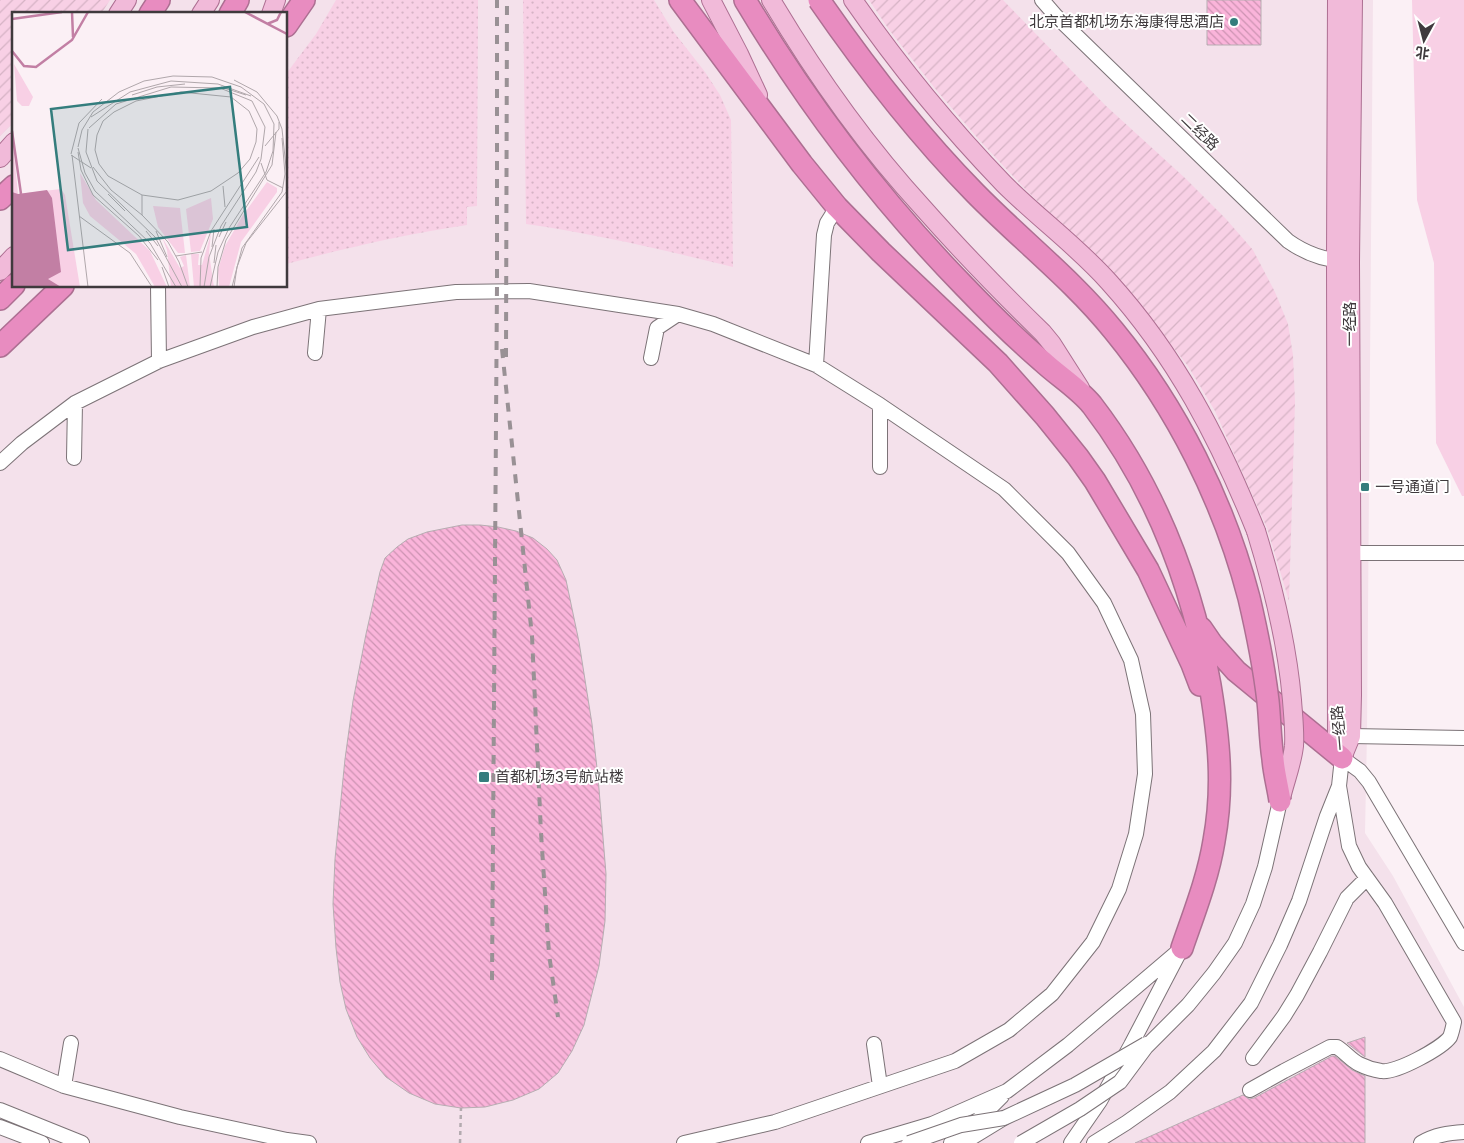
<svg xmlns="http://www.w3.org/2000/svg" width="1464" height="1143" font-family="Poppins,'Noto Sans SC',sans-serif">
<defs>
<pattern id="grass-dots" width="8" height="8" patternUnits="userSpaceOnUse" patternTransform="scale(1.25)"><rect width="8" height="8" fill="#f8d0e5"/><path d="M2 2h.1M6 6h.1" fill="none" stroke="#d6b3c5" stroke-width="1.8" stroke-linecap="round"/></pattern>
<pattern id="garden-furrows" width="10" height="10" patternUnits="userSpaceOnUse" patternTransform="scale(1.25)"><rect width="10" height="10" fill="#f8d0e5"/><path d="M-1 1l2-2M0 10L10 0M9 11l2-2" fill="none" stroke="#d6b3c5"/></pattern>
<pattern id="building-back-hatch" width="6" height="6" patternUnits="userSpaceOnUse" patternTransform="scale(1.25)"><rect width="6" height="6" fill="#fab4da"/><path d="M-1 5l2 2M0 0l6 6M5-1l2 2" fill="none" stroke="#cc93b2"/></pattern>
</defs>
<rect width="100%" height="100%" fill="#fbf0f5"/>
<path fill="#f4e1eb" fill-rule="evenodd" d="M 0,0 L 1373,0 L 1367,733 L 1365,833 L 1393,876 L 1464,1007 L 1464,1143 L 0,1143 ZM 14,14 L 286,14 L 286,286 L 14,286 Z"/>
<path fill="url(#grass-dots)" d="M 336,0 L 478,0 L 477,206 L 467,207 L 467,225 C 406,234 346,248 286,264 L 286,74 L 316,34 Z
M 523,0 L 654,0 L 673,31 L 705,72 L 720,95 L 731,120 L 733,267 C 664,250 596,234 526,224 Z"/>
<path fill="#f8d0e5" d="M 1412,0 L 1464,0 L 1464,496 L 1462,496 L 1436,443 L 1434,263 L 1417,200 Z"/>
<path fill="url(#garden-furrows)" d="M 0,0 L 110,0 L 101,14 L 14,14 L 14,122 L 0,136 Z
M 869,0 L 1003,0 L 1105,105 L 1185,178 L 1226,219 L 1253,250 L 1275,292 L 1288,324 L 1293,355 L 1295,402 L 1289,601 L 1267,528 L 1215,411 L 1188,366 L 1116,276 L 1026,190 L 982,143 L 937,91 L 890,31 Z"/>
<path fill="url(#building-back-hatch)" stroke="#b7adb2" d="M 1207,0 L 1261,0 L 1261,45 L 1207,45 Z
M 462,525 L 480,525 L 498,527 L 516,531 L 533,538 L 547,549 L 557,560 L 566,580 L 579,642 L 592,724 L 598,777 L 606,874 L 605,921 L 599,966 L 584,1025 L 572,1051 L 558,1073 L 539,1089 L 513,1100 L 485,1107 L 461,1108 L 435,1104 L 409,1093 L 386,1077 L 370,1058 L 357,1037 L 346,1009 L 340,982 L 336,948 L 333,904 L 335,859 L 345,759 L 353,701 L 366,634 L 380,572 L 385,558 L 397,547 L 408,539 L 427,532 Z
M 1365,1037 L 1365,1057 L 1347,1043 Z
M 1332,1056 L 1335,1056 L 1352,1070 L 1365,1076 L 1365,1143 L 1135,1143 L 1243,1095 L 1249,1099 L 1254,1098 Z"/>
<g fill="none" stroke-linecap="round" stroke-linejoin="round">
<g stroke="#7c7377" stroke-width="16">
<path id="minor" d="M 1042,0 L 1056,16 L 1288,241 C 1305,253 1323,260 1344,261
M 158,286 L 159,361
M 315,353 L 319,309
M 651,358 L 657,328 L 678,314
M 816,365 L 824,235 L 827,223 L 837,207
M 74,458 L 75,403
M 0,463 L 22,443 L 75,403 L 159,361 L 253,327 L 319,309 L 383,301 L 456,292 L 529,291 L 678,314 L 713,324 L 816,365 L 880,405 L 1004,489 L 1068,553 L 1104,603 L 1131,660 L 1143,714 L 1145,774 L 1136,834 L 1119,889 L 1093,942 L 1052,994 L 1009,1030 L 955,1061 L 775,1122 L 684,1143
M 880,467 L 880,405
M 1351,553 L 1464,553
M 1351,736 L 1464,738
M 874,1044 L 880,1086
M 1253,1058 L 1284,1016 L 1297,995 L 1320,952 L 1347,898 L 1367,878
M 0,1059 L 64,1086 L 180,1117 L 287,1140 L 309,1143
M 64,1086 L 71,1043
M 1250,1090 L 1284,1071 L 1330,1047 L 1337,1047 C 1345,1052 1351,1060 1359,1064 C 1365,1067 1374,1070 1381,1071 C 1395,1074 1442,1048 1450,1037 C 1452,1032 1453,1027 1454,1022 L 1385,903 L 1359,867 L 1349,846 L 1339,786
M 0,1110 L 82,1143
M 0,1127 L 42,1143
M 868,1143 L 932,1124 L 1007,1091 L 1068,1045 L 1182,948
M 951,1143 L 970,1128 L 1002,1096
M 963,1143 L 1004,1118
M 1071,1143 L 1100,1101 L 1131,1045 L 1178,955
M 1094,1143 L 1126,1123 L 1170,1092 L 1214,1051 L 1251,1003 L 1280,945 L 1299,901 L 1327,816 L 1339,786 L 1342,758 L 1360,771 L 1369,782 L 1464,943
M 1421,1143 C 1435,1135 1448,1133 1464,1132"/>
</g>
<g stroke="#ad6f92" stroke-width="20">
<path id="major" d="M 711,0 L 739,54 L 758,95
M 771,0 C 815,74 866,146 924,209 C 962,252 1002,293 1043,333 L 1052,344 L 1080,388
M 853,0 C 898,65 949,127 1004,184 C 1038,218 1077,246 1109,282 C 1176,356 1219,439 1256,531
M 1337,0 L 1336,261 L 1337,736 L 1342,758
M 118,14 L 127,0
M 201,14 L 210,0
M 271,14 L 276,0
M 0,158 L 14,142
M 0,271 L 14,256
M 1342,758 L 1351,736 L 1352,695 L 1350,262 L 1353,0"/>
</g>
<g stroke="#ad6f92" stroke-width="24">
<path id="highway" d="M 680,0 L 802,164 L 837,207 L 881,252 L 998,363 L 1045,416 L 1078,457 L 1095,481 L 1148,570 L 1192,664 L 1200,685
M 745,0 C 807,104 881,201 965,287 C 990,313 1015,338 1042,361 C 1058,376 1078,388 1092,405 C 1155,487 1192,584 1210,685 C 1219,739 1224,787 1214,841 C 1208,878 1194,913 1182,948
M 150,14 L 159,0
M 230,14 L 238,0
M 286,26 L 304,0
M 0,199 L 14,186
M 0,299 L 14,285
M 0,346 L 63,286
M 1201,628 L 1212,644 L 1236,671 L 1342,758"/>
</g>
<path stroke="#b3aaaf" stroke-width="2.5" stroke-dasharray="4 4" stroke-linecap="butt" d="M 460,1143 L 461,1108"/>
<use href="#minor" stroke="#fff" stroke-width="14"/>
<use href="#major" stroke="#f1bad9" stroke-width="18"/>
<use href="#highway" stroke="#e88cc0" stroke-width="21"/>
<path stroke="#999195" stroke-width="4" stroke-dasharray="9 9" stroke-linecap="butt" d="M 502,349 L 532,636 L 541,833 L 549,954 L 558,1017
M 506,357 L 507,0
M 492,980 L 497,285 L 497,0"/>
<g stroke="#7c7377" stroke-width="16" stroke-linecap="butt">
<path id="minor-bridge" d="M 909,1143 L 961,1125 L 1004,1118 L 1075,1085 L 1146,1044
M 1021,1143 L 1080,1109 L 1120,1082 L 1146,1047 L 1188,1005 L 1214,973 L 1235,943 L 1253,904 L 1265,867 L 1280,801"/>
</g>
<g stroke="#ad6f92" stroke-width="20" stroke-linecap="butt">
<path id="major-bridge" d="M 1256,531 C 1273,586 1287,642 1292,700 C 1293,715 1295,731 1294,746 C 1292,764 1285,781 1281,798"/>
</g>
<g stroke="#ad6f92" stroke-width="24" stroke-linecap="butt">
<path id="highway-bridge" d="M 819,0 C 866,68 917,134 975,193 C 1021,240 1073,280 1114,331 C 1177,408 1224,502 1249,598 C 1257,632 1264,667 1268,701 C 1270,720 1270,740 1273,759 C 1274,773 1278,787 1280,801"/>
</g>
<use href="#minor-bridge" stroke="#fff" stroke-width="14"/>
<use href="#major-bridge" stroke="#f1bad9" stroke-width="18"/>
<use href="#highway-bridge" stroke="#e88cc0" stroke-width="21"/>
</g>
<g fill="#347d7d" stroke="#fff" stroke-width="2">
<circle cx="1234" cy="22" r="5"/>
<rect x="1360" y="482" width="10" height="10" rx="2.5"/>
<rect x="478" y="771" width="12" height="12" rx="2.5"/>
</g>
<g text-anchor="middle" stroke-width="4" stroke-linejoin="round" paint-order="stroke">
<g font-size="15" fill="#3f3a3d" stroke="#fff" text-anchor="start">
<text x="1224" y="27" text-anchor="end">北京首都机场东海康得思酒店</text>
<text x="1375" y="492">一号通道门</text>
<text x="495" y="782">首都机场3号航站楼</text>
</g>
<g font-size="15" fill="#3f3a3d" stroke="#fff">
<text transform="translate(1200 132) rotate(44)" y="5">二经路</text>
<text transform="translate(1350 324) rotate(-90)" y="5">一经路</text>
<text transform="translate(1339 728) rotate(-95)" y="5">一经路</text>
</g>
</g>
<g transform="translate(12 12)">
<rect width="275" height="275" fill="#fbf0f5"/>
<path d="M 2,52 L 21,85 L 17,94 L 10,94 L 5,89 ZM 199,186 L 201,207 L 188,239 L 179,240 L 174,197 ZM 141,194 L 168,196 L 173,241 L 166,241 L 146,215 ZM 199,221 L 197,241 L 202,275 L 182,275 L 179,242 L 187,242 L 186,253 L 190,253 ZM 150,225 L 168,256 L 172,254 L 168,245 L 174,243 L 178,275 L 159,275 L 155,238 Z" fill="#f8d0e5"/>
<path d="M 0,121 L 6,182 L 49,177 L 53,183 L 68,275 L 0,275 Z" fill="#f8d0e5"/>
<path d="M 68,161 L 84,188 L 138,239 L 155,275 L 143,275 L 124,242 L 78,204 L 71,191 ZM 255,170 L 265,176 L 265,180 L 229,230 L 217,275 L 207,275 L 206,258 L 213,234 L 231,203 Z" fill="#f8d0e5"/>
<path d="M 35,178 L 40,186 L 49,260 L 36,267 L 49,275 L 0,275 L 0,180 L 6,182 Z" fill="#c27fa4"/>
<path fill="none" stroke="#c27fa4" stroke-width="2.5" d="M 60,0 L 61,25M 233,0 L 275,22M 0,7 L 50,0M 255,12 L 265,8 L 269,0M 0,39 L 12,54 L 24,55 L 60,28 L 76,0M 0,119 L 9,182"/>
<path fill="none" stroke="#b0a7ab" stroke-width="1" d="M 222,68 L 245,80 L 265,104 L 270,117 L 275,164M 209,75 L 234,83M 169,80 L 219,85 L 237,99 L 245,117 L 244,130 L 238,147 L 226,161 L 199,179 L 166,188 L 130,183 L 96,164 L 87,152 L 83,138 L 85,123 L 91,109 L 102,100 L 124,89 ZM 120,83 L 145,75 L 173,72M 79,105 L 118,80 L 159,69 L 206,72 L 239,84M 77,116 L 104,92 L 159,75 L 208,76 L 240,89M 76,117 L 74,140 L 85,169 L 143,225 L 170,275M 270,126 L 273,162M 253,134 L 267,117 L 267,110M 66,135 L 70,118 L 81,100 L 107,80 L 132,69 L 161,64 L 200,65 L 229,75 L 252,92 L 262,112M 66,136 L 73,161 L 83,179 L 138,231 L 164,275M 66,140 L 69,158 L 81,183 L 127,224 L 146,248M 59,142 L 67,111 L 90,87M 59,143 L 79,156M 60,143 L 76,275M 249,151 L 255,168 L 271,176M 81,155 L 99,178 L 130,203 L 156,230 L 167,250 L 176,275M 211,174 L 213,195M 96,182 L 113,199M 130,203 L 130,183M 67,204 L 118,241 L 140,275M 134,219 L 146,234M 144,219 L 155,245M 207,225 L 214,210M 200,235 L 202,217M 164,244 L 190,240M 202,251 L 204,233M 150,255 L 157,275M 188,275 L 189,246 L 199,219 L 247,145M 192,275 L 197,245 L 209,214 L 244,160 L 249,147 L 253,115 L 240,89M 198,275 L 206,240 L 217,216 L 254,160 L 261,139 L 262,112M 205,275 L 206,255 L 214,228 L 260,153 L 264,120M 220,275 L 230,236 L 270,180 L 273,162M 222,275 L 225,255 L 234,231 L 275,179"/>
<path fill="#347d7d" fill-opacity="0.15" stroke="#347d7d" stroke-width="2.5" d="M 218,75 L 235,215 L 56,238 L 39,97 Z"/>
<rect width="275" height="275" fill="none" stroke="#3f3a3d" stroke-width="2.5"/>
</g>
<g transform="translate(1424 40) rotate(187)" stroke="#ffffff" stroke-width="4" paint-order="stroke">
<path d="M0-4L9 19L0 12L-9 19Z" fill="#3f3a3d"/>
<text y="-8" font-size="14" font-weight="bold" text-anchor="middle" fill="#3f3a3d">北</text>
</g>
</svg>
